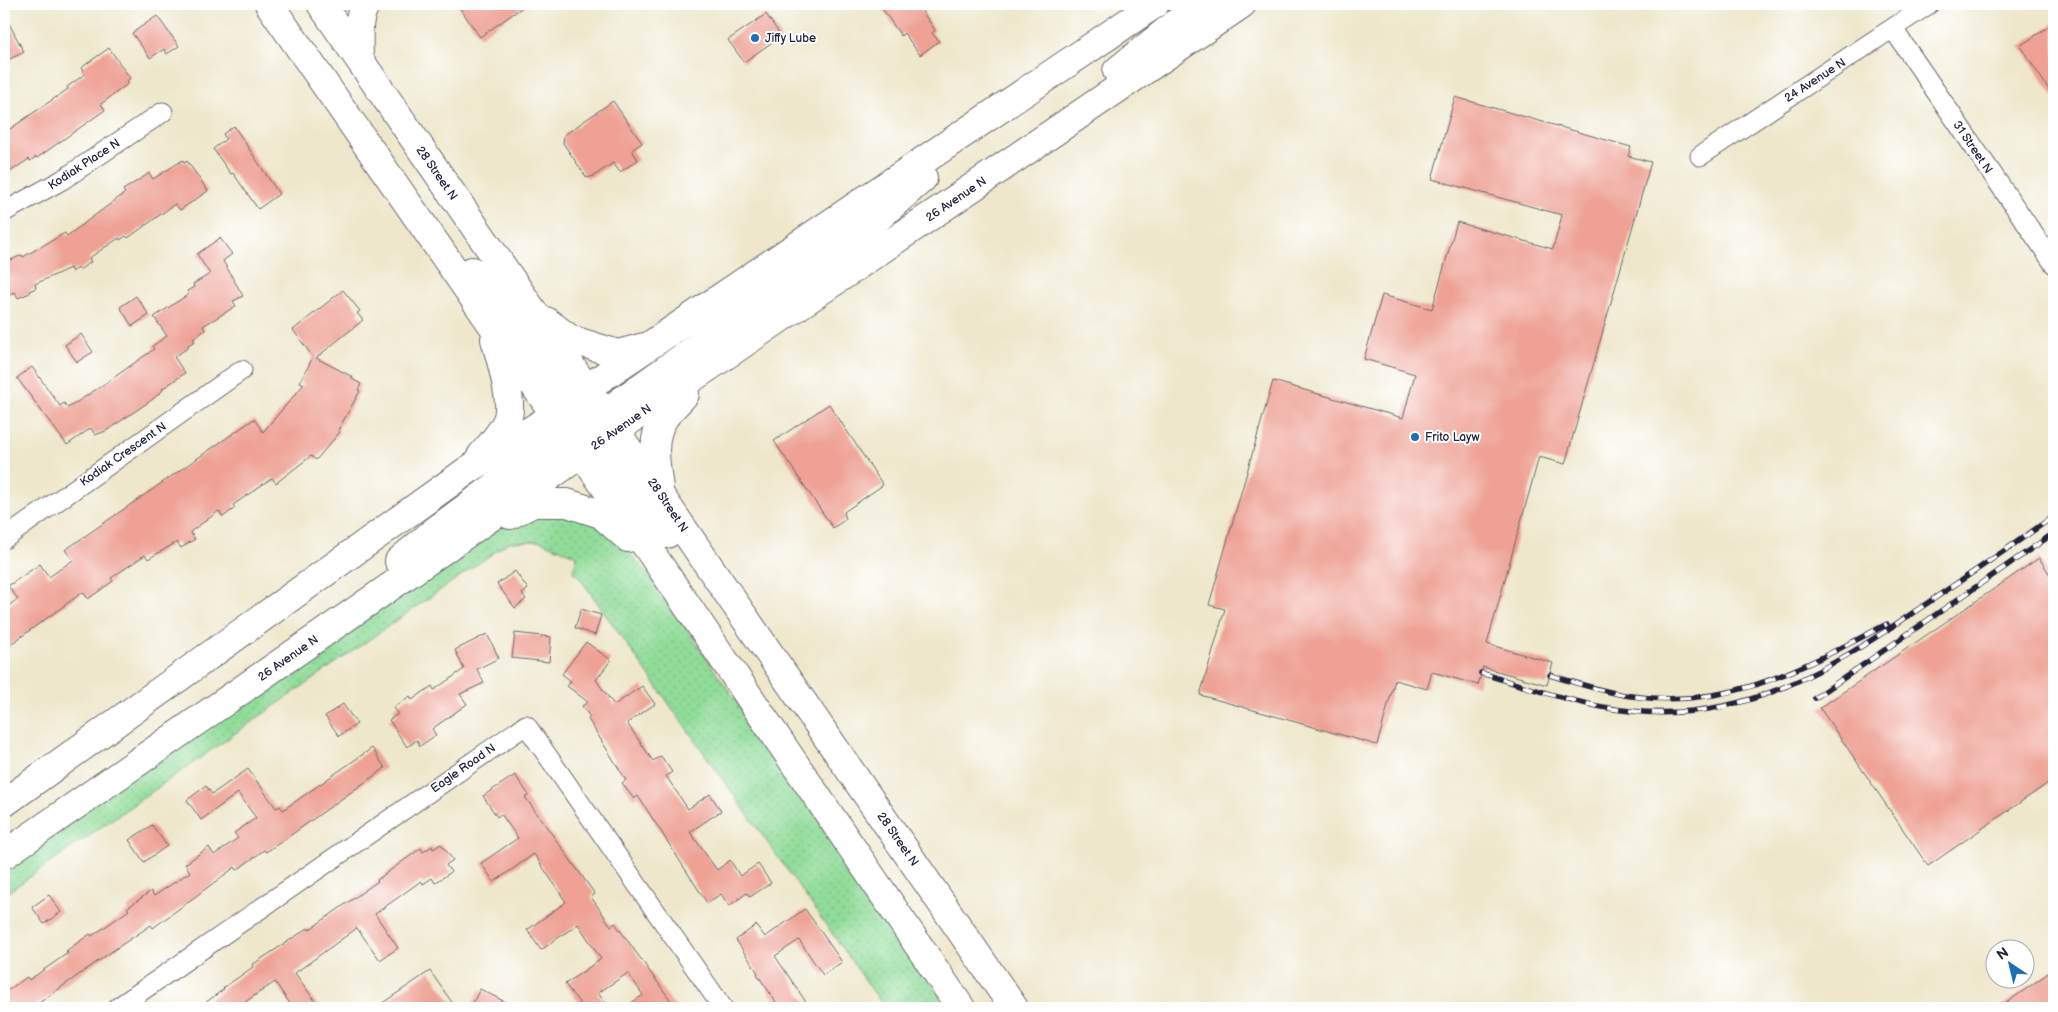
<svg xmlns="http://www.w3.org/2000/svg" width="2058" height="1012" font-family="'Balsamiq Sans',sans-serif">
<defs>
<pattern id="grass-dots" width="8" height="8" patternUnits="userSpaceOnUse" patternTransform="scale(1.25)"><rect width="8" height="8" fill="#90dc99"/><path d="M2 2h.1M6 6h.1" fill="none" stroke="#7cbc85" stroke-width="1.8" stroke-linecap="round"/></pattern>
</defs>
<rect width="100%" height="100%" fill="#fff"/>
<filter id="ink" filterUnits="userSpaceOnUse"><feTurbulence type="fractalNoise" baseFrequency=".02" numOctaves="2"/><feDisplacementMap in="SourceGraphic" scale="10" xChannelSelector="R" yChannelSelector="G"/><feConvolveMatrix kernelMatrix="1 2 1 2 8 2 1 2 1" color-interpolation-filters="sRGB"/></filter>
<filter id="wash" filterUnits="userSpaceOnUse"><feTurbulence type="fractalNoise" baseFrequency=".0096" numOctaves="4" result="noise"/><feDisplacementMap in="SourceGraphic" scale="20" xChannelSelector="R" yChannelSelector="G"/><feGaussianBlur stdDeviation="1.12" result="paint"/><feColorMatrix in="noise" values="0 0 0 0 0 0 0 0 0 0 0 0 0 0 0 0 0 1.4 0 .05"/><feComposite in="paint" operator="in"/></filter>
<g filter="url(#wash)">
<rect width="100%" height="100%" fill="#eee7cb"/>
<path fill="url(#grass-dots)" stroke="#597f6a" d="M 535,509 L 598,519 L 647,572 L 948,1008 L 885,1008 L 579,577 L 573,571 L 577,556 L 540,541 L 509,542 L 4,895 L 4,856 L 477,542 Z"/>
<g id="blocks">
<path fill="#eea194" d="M 457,4 L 527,4 L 480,37 Z
M 879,4 L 917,4 L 935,30 L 932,33 L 939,41 L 920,55 L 904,33 L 901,36 Z
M 4,14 L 24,52 L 4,62 Z
M 766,14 L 781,36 L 744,62 L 728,40 Z
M 157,16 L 179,46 L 167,54 L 164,49 L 150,58 L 132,33 Z
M 2054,23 L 2054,97 L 2020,46 Z
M 109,48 L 130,78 L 127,81 L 129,83 L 101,104 L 105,110 L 37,158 L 36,157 L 30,161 L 29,159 L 4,176 L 4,133 L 68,89 L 67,87 L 85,74 L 81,68 Z
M 1455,97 L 1631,147 L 1628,156 L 1651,162 L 1565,464 L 1539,457 L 1487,644 L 1553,663 L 1547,685 L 1483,667 L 1478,685 L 1432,672 L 1427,689 L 1395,680 L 1377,745 L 1200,695 L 1225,609 L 1209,605 L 1273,381 L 1403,418 L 1415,374 L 1364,359 L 1382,295 L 1432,309 L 1457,222 L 1553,249 L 1562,215 L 1432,179 Z
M 613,101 L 642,143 L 632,150 L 638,160 L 620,172 L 613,163 L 594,176 L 587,178 L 563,143 L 564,135 Z
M 234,126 L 279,194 L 258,209 L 233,173 L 231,174 L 213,149 L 226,139 L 223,134 Z
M 183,160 L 184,163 L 187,161 L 208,191 L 180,210 L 175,204 L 128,238 L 126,236 L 120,240 L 119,238 L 89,258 L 91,262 L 79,270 L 78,268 L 72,272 L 70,268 L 35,284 L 36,288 L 29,291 L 30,293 L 18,298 L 15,292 L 4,296 L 4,263 L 22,255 L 23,257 L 65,233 L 67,236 L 125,193 L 123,190 L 145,176 L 149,173 L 153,179 Z
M 220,238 L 232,254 L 223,261 L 243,296 L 233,301 L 236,306 L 203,326 L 205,330 L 193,339 L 195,341 L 188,345 L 189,347 L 174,357 L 185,373 L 162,389 L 163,390 L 153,399 L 106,431 L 95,435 L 91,428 L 67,445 L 17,378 L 32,367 L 60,406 L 64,403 L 68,408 L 109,381 L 154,349 L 152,346 L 167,336 L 154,317 L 189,294 L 187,291 L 194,287 L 193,284 L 210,274 L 197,254 Z
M 343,290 L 360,311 L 357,313 L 363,320 L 316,358 L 353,377 L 352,379 L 361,384 L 358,390 L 360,391 L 338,430 L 340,432 L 316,460 L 311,456 L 276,483 L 272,478 L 233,505 L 235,508 L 223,517 L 219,511 L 190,532 L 195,539 L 181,548 L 177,542 L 148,559 L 145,555 L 111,578 L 113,581 L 88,599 L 83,592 L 4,649 L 4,609 L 18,599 L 8,586 L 40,564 L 49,577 L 73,560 L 65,550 L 254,419 L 263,432 L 304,384 L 300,382 L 313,357 L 293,330 Z
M 136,296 L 149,315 L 132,326 L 120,307 Z
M 81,334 L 93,352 L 77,362 L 65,345 Z
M 829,404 L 883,485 L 844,512 L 846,519 L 833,528 L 774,441 Z
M 2039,558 L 2054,581 L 2054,779 L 1928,866 L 1820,708 Z
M 515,571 L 528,589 L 522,594 L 526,599 L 515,608 L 497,584 Z
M 581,609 L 601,615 L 595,635 L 575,628 Z
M 515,633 L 551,637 L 549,662 L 512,658 Z
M 487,634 L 499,658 L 477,669 L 484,683 L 460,694 L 467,704 L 432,729 L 436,735 L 420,746 L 417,740 L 407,747 L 389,720 L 398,714 L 393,708 L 410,696 L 412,700 L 432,686 L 434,690 L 464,669 L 455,650 Z
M 586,642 L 611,660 L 596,680 L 614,705 L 642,686 L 655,704 L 627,723 L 653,761 L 661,756 L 672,772 L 666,776 L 688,809 L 710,794 L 721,811 L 690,832 L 717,870 L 730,860 L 740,876 L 758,864 L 771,883 L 750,897 L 747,893 L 729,906 L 721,894 L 707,903 L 638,796 L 634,799 L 622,783 L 626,780 L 588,719 L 590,717 L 582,706 L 588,702 L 567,686 L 571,681 L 562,674 Z
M 343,704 L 357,724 L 339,736 L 325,716 Z
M 372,748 L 385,768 L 281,842 L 266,852 L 264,850 L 237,870 L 235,867 L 153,928 L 151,925 L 111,952 L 32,1008 L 4,1008 L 4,993 L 27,977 L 29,980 L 68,953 L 66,951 L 90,934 L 92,936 L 129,910 L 127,908 L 151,891 L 154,896 L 190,872 L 185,864 L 209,847 L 214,855 L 238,838 L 234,833 L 256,818 L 238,793 L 201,820 L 187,800 L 206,786 L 212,794 L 248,769 L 276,808 L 280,806 L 283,810 Z
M 515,775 L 529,795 L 525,797 L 595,894 L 591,897 L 611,926 L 615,923 L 676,1008 L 624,1008 L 643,995 L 628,973 L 598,993 L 609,1008 L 583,1008 L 565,984 L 601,959 L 578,924 L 541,950 L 527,930 L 566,902 L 534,854 L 494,882 L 481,863 L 518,838 L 501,814 L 497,817 L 483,796 Z
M 152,825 L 167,846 L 144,862 L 129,840 Z
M 441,844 L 453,860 L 446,865 L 451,872 L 435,883 L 432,878 L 423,884 L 421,881 L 375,914 L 398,948 L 380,960 L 357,928 L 295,973 L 320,1008 L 293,1008 L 275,982 L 236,1008 L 198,1008 L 224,989 L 223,988 L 253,967 L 252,965 L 308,928 L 309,930 L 378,881 L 377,880 L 421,848 L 423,852 L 432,846 L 433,849 Z
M 49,895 L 61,912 L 44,924 L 32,907 Z
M 805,909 L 842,962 L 823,975 L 799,940 L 775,956 L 810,1008 L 780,1008 L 757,974 L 758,973 L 736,940 L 756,925 L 765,937 Z
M 2054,969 L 2054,1008 L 1999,1008 Z
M 430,971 L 456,1008 L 375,1008 Z
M 480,989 L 517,1008 L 470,1008 Z"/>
</g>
</g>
<g filter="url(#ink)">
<use href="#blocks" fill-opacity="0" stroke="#69676d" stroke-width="1"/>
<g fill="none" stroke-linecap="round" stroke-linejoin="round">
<g stroke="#69676d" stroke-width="21">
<path id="street" d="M 1893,29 L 2054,264
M 1700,156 L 1929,4
M 4,212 L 62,180 L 163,112
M 4,539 L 242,370
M 117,1008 L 526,725 L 723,1008"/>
</g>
<g stroke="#69676d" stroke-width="30">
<path id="secondary" d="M 269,4 L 658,563 L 961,1008
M 321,4 L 1014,1008
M 359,59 C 359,42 356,18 366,4
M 1117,71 L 1200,4
M 472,271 L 486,283 L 563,386
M 546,321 L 570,339 L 618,354 L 644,347
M 592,426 L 620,402 L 871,224 L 923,178
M 583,430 L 597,443 L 667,534
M 481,456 C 490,445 504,431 508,417 C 513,399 500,357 495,339
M 659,488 C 656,466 650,438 664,418 C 670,409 678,402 685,394
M 510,515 L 533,503 L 567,503 L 601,514 L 628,538
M 399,561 L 436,530 L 558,440 L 568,432 L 576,417
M 4,803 L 468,470 L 555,415 L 572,398 L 1155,4
M 4,855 L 616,430 L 1242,4"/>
</g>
<use href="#street" stroke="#fff" stroke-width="19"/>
<use href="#secondary" stroke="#fff" stroke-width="28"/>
<g stroke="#22223b" stroke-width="5.5">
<path id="rail" d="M 1481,673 C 1528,687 1583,707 1631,711 C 1745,723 1830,669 1920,608 C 1965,578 2010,547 2054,516
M 1550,675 C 1576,683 1604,692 1631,696 C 1731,710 1802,668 1887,624
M 1815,698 L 2054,533"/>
</g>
<use href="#rail" stroke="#fff" stroke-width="4" stroke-dasharray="11" stroke-linecap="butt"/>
</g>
</g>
<g fill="#1f6fb2" stroke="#fff" stroke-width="2">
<circle cx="755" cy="38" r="5"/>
<circle cx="1415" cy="437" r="5"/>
</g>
<g text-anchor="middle" stroke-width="4" stroke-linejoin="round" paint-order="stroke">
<g font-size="12" fill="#22223b" stroke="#fff" text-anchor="start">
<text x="765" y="42">Jiffy Lube</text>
<text x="1425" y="441">Frito Layw</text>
</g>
<g font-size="12" fill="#22223b" stroke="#fff">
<text transform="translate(1815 80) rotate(-33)" y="4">24 Avenue N</text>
<text transform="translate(1973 147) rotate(56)" y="4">31 Street N</text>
<text transform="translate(84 164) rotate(-33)" y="4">Kodiak Place N</text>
<text transform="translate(437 173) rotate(55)" y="4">28 Street N</text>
<text transform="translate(956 199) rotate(-34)" y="4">26 Avenue N</text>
<text transform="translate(621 427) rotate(-35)" y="4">26 Avenue N</text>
<text transform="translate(123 454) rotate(-35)" y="4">Kodiak Crescent N</text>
<text transform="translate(668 505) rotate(56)" y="4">28 Street N</text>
<text transform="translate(288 658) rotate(-35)" y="4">26 Avenue N</text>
<text transform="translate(463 768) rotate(-35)" y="4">Eagle Road N</text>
<text transform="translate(898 839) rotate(55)" y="4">28 Street N</text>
</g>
</g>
<rect width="2058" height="1012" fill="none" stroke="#fff" stroke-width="20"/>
<g transform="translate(2010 964) rotate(325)"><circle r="24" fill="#ffffff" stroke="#a7a7b1"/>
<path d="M0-4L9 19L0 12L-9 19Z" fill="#1f6fb2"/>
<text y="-8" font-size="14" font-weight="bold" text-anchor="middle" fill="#22223b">N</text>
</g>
</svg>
